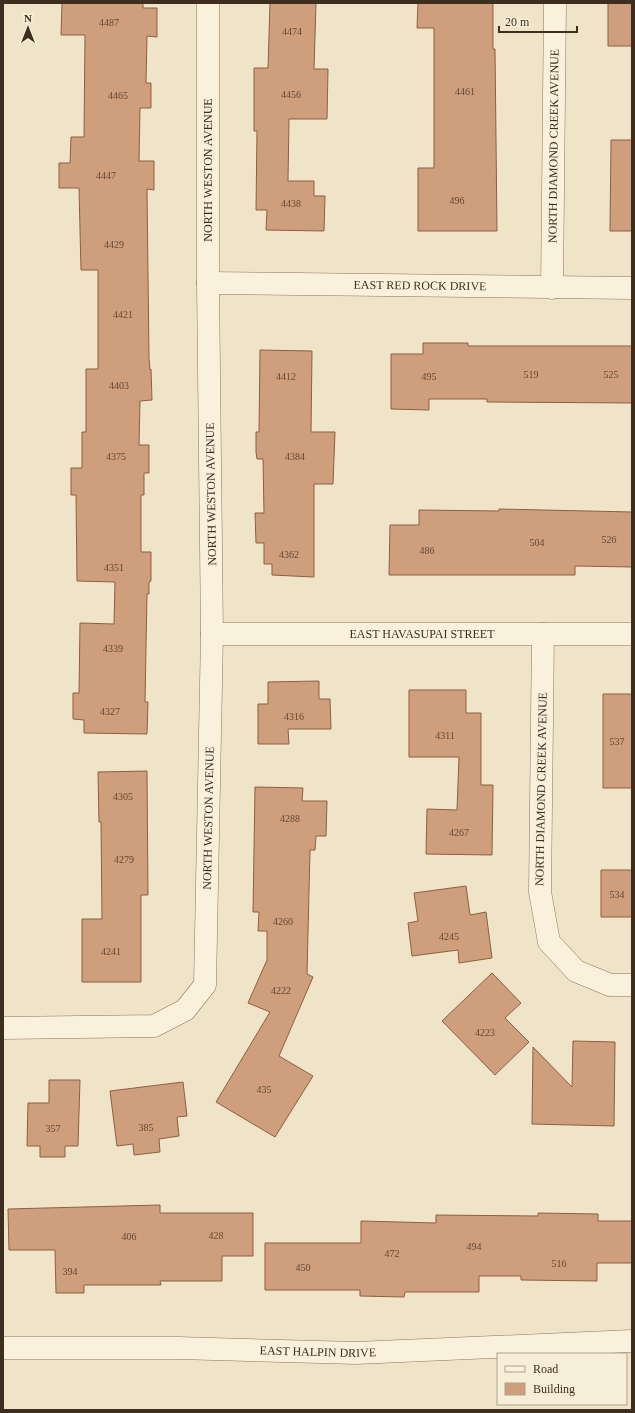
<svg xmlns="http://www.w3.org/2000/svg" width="635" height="1413" font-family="Georgia,serif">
<rect width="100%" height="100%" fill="#f0e4c8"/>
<path fill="#cf9f7d" stroke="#8d5f41" d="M 62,3 L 143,3 L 143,8 L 157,8 L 157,37 L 147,36 L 146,83 L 151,83 L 151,108 L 140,108 L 139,161 L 154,161 L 154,190 L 147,189 L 149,358 L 150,370 L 151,369 L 152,400 L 140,401 L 139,445 L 149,445 L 149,473 L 144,473 L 144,495 L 141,495 L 141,552 L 151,552 L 151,581 L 149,582 L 149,594 L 147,594 L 145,702 L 148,702 L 147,734 L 84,733 L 84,720 L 73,719 L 73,693 L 79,693 L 80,623 L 114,624 L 115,582 L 77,581 L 76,495 L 71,495 L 71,468 L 82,468 L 82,432 L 86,432 L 86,369 L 98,369 L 98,270 L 81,270 L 79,188 L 59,188 L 59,163 L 70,163 L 71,137 L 84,137 L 85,35 L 61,35 Z
M 270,3 L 316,3 L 314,69 L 328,69 L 327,119 L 289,119 L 288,181 L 314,181 L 314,196 L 325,196 L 324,231 L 266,230 L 267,210 L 256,210 L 257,131 L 254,131 L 254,68 L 268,68 Z
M 418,3 L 493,3 L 493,49 L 495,49 L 497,231 L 418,231 L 418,168 L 434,168 L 434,28 L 417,28 Z
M 608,3 L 632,3 L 632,46 L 608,46 Z
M 611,140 L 632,140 L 632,231 L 610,231 Z
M 423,343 L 468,343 L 468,346 L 632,346 L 632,403 L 487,402 L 487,399 L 429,399 L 429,410 L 391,409 L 391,354 L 423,354 Z
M 260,350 L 312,351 L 311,432 L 335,432 L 333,484 L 314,484 L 314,577 L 272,575 L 272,564 L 264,564 L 264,543 L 256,543 L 255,513 L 264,513 L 263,459 L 257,459 L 256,452 L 256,432 L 259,432 Z
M 499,509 L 632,512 L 632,567 L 575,566 L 575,575 L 389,575 L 390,525 L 419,525 L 419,510 L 499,511 Z
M 319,681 L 319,699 L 330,699 L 331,729 L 288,729 L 289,744 L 258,744 L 258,704 L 268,704 L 268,682 Z
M 409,690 L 466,690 L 466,713 L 481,713 L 481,785 L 493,785 L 492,855 L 426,854 L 427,809 L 457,810 L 459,757 L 409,757 Z
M 603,694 L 632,694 L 632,788 L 603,788 Z
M 147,771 L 148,895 L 141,895 L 141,982 L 82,982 L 82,919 L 102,919 L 101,822 L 99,822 L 98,772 Z
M 255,787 L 303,788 L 302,801 L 327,801 L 326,836 L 316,836 L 315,850 L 310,850 L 307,974 L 313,977 L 279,1056 L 313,1076 L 275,1137 L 216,1102 L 270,1012 L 248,1003 L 267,960 L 267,931 L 258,931 L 259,912 L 253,912 Z
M 601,870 L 632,870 L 632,917 L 601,917 Z
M 466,886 L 470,915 L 486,912 L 492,958 L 459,963 L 458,950 L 412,956 L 408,923 L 418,921 L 414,893 Z
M 492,973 L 521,1003 L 505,1018 L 529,1042 L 495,1075 L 442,1021 Z
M 573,1041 L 615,1042 L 614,1126 L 532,1124 L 533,1047 L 572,1087 Z
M 49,1080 L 80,1080 L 78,1146 L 65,1146 L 65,1157 L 40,1157 L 40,1146 L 27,1146 L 28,1103 L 49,1103 Z
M 183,1082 L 187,1116 L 177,1117 L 179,1136 L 159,1139 L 160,1152 L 134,1155 L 133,1144 L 117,1146 L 110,1091 Z
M 160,1205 L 160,1213 L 253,1213 L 253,1256 L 222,1256 L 222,1281 L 160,1281 L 161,1285 L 84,1285 L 84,1293 L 56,1293 L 55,1250 L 9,1250 L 8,1209 Z
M 538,1213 L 598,1214 L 598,1221 L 632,1221 L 632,1263 L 597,1263 L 597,1281 L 521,1280 L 521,1276 L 479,1276 L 479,1292 L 405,1292 L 404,1297 L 360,1296 L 360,1290 L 265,1290 L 265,1243 L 361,1243 L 361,1221 L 436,1223 L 436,1215 L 538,1216 Z"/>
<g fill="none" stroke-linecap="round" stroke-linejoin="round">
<g stroke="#8d765c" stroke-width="23">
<g id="minor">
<path id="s1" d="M 208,283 L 632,288"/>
<path id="s2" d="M 552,288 L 555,3"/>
<path id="s3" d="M 212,634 L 632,634"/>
<path d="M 543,634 L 540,892 L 549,942 L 576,971 L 610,985 L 632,985"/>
<path id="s4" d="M 3,1028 L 154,1026 L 185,1010 L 205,985 L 212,634 L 208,283 L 208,3"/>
<path id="s5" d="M 3,1348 L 178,1348 L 356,1353 L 632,1341"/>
</g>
</g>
<use href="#minor" stroke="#faf1dc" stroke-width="22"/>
</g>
<g text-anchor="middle" stroke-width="3" stroke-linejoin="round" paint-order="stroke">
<g font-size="10" fill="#624a37">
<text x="109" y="26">4487</text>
<text x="292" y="35">4474</text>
<text x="465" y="95">4461</text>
<text x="291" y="98">4456</text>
<text x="118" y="99">4465</text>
<text x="106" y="179">4447</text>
<text x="457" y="204">496</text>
<text x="291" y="207">4438</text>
<text x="114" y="248">4429</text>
<text x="123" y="318">4421</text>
<text x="531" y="378">519</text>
<text x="611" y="378">525</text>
<text x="286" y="380">4412</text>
<text x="429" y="380">495</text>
<text x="119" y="389">4403</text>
<text x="116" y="460">4375</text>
<text x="295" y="460">4384</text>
<text x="609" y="543">526</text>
<text x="537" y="546">504</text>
<text x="427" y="554">486</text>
<text x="289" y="558">4362</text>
<text x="114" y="571">4351</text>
<text x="113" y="652">4339</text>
<text x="110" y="715">4327</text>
<text x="294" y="720">4316</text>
<text x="445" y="739">4311</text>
<text x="617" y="745">537</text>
<text x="123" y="800">4305</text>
<text x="290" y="822">4288</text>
<text x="459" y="836">4267</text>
<text x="124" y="863">4279</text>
<text x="617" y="898">534</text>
<text x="283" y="925">4260</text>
<text x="449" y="940">4245</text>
<text x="111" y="955">4241</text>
<text x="281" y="994">4222</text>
<text x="485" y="1036">4223</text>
<text x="264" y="1093">435</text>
<text x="146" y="1131">385</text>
<text x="53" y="1132">357</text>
<text x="216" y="1239">428</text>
<text x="129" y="1240">406</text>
<text x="474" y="1250">494</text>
<text x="392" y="1257">472</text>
<text x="559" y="1267">516</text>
<text x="303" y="1271">450</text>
<text x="70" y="1275">394</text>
</g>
<g font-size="12" fill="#3d2e20" stroke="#f7eed8">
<text dy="4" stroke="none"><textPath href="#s2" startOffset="142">NORTH DIAMOND CREEK AVENUE</textPath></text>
<text transform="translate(208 170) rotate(-90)" y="4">NORTH WESTON AVENUE</text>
<text dy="4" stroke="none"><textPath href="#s1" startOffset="212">EAST RED ROCK DRIVE</textPath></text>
<text transform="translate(211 494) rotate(-91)" y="4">NORTH WESTON AVENUE</text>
<text dy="4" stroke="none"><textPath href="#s3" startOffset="210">EAST HAVASUPAI STREET</textPath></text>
<text transform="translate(541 789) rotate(-89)" y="4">NORTH DIAMOND CREEK AVENUE</text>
<text dy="4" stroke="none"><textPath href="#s4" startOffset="385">NORTH WESTON AVENUE</textPath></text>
<text dy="4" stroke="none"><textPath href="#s5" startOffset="315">EAST HALPIN DRIVE</textPath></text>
</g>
</g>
<rect width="635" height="1413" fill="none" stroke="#3d2e20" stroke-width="8"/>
<rect x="497" y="1353" width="130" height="52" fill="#f7eed8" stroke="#ada18e"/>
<rect x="505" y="1366" width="20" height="6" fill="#faf1dc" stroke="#ada18e"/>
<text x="533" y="1373" font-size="12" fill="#3d2e20">Road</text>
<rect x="505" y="1383" width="20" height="12" fill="#cf9f7d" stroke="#ada18e"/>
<text x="533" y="1393" font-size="12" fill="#3d2e20">Building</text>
<g transform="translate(28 28)" stroke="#f7eed8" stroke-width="3" paint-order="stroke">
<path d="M0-3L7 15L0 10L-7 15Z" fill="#3d2e20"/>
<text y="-6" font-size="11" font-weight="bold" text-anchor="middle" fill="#3d2e20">N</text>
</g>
<path d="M499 26v6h78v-6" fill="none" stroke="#3d2e20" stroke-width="2"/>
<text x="505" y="26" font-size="12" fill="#3d2e20" stroke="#f7eed8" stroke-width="3" paint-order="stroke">20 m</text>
</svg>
